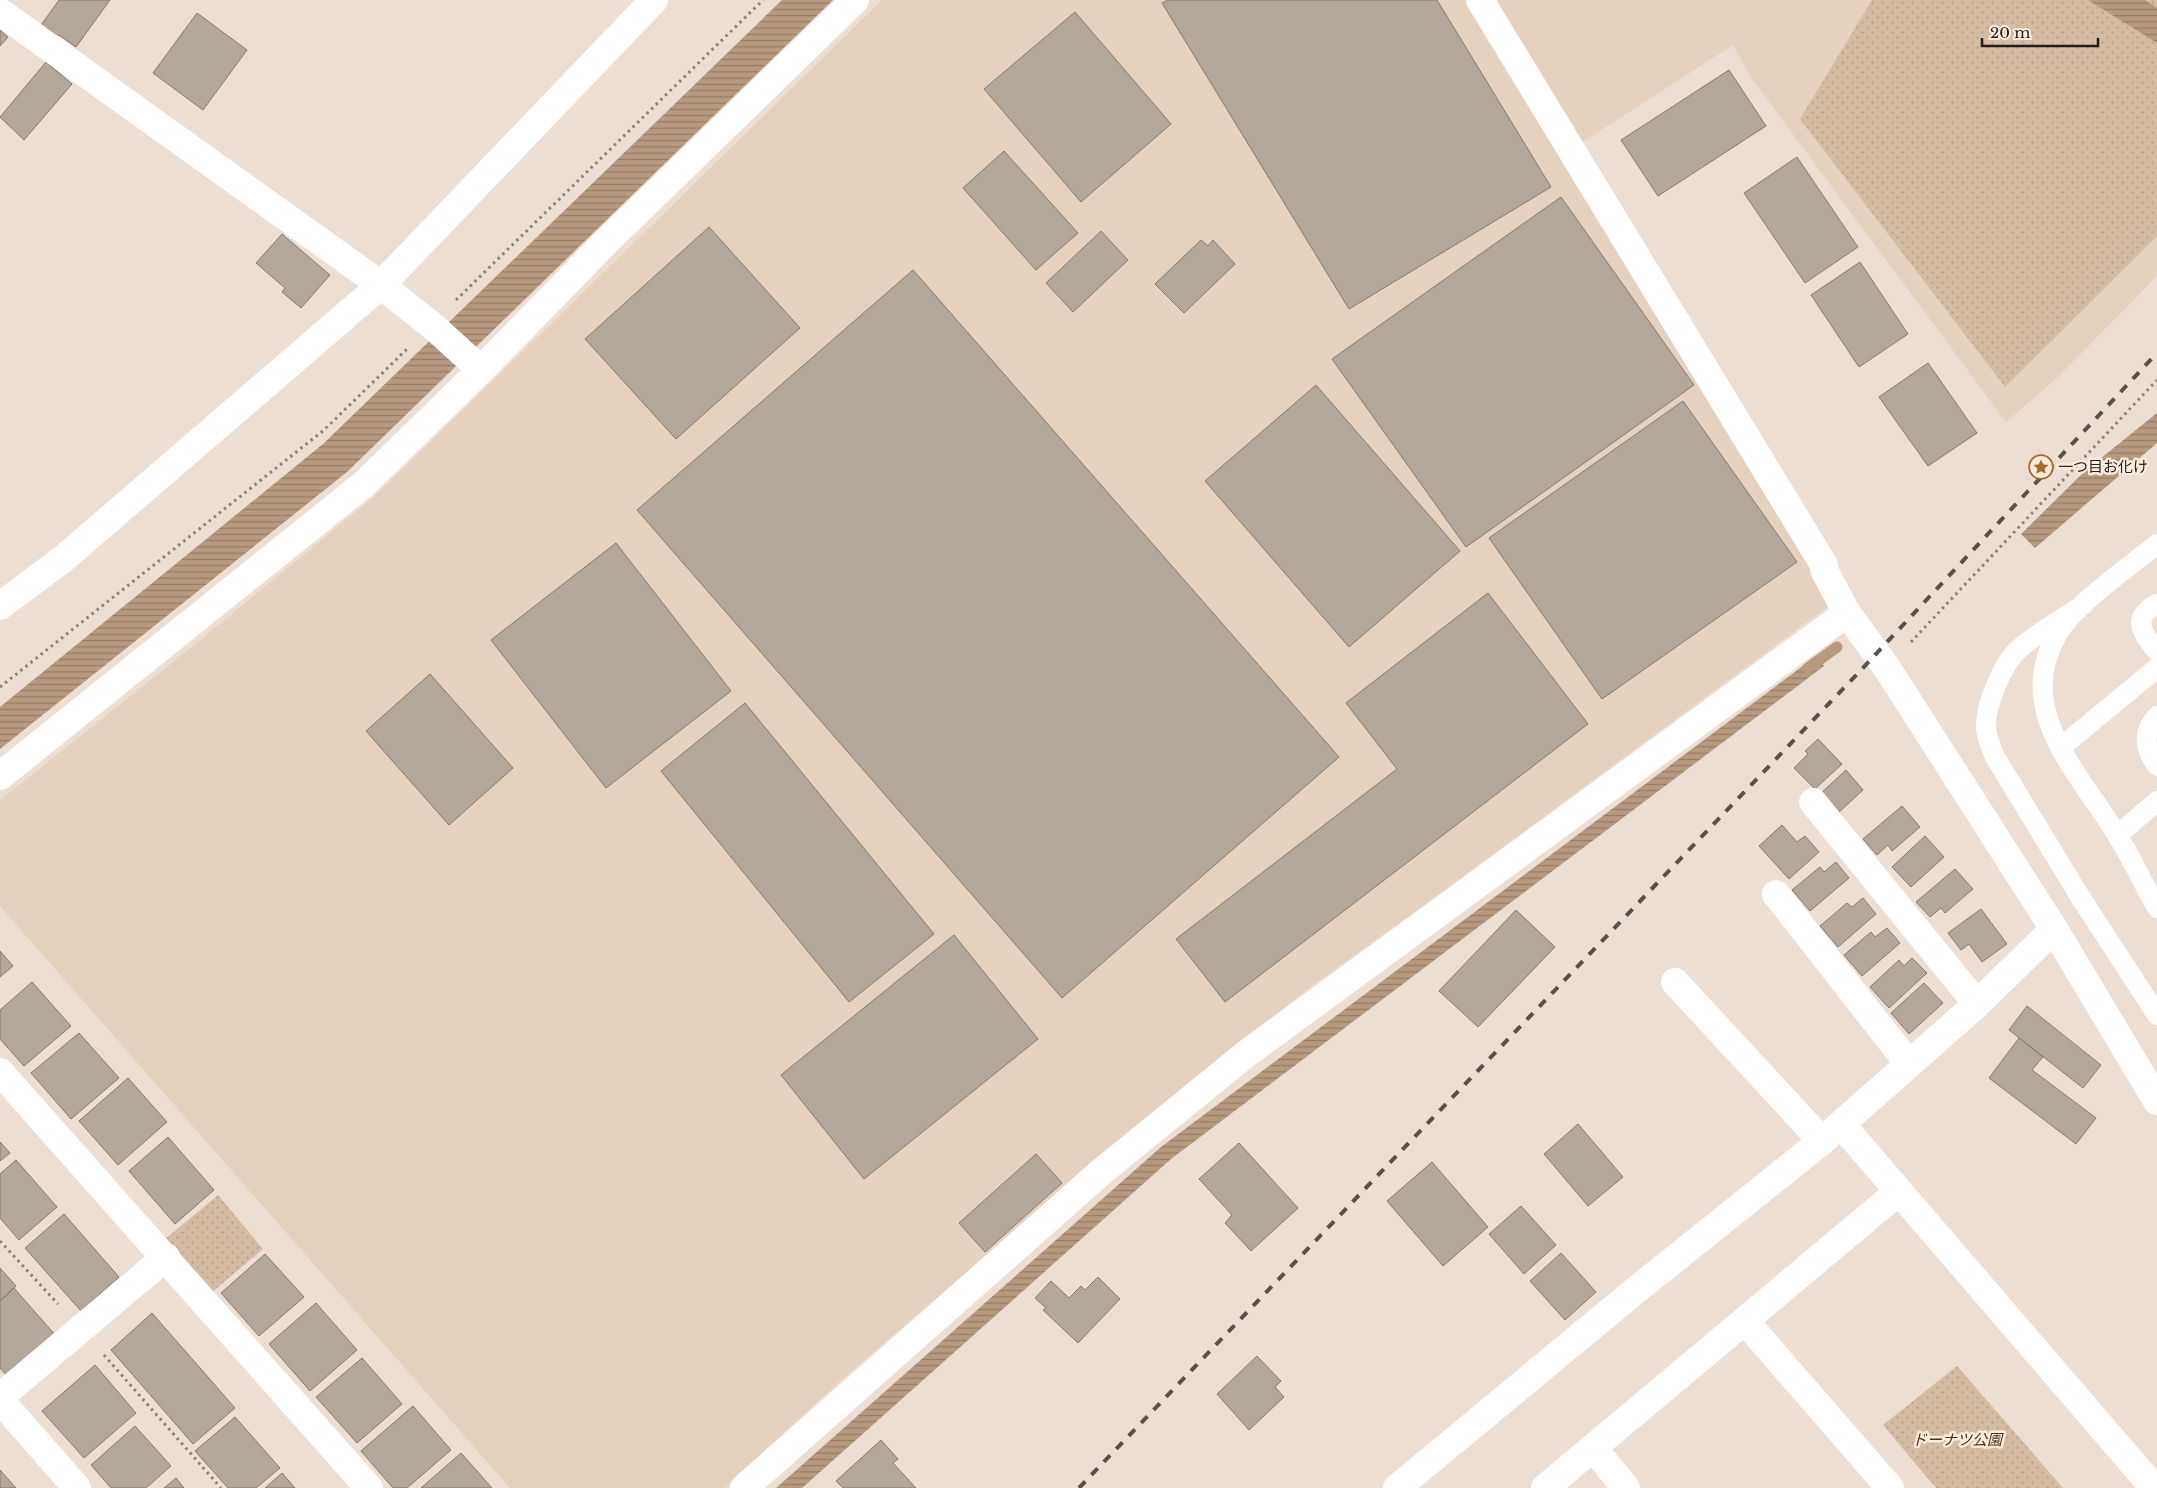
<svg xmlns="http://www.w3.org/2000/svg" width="2157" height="1488" font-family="'Libre Baskerville','Noto Sans JP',serif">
<defs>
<pattern id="grass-dots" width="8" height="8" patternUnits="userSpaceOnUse" patternTransform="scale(1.25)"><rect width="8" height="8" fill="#d3bba4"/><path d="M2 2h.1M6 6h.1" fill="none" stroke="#b5a08d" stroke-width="1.8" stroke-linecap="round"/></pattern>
<pattern id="water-rules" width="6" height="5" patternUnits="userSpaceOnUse" patternTransform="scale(1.25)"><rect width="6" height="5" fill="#b69a7f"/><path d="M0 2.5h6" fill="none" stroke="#947d67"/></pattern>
</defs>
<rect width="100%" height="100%" fill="#ecded2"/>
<path fill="#e4d1bf" d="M 882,0 L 1468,0 L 1835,601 L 1450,886 L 1306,990 L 1105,1153 L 840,1381 L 725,1488 L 510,1488 L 0,906 L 0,800 L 171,664 L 374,497 Z
M 1490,0 L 2157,0 L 2157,276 L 2059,376 L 2006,422 L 1752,79 L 1733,45 L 1581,143 Z"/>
<path fill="url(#grass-dots)" d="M 1872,0 L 2157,0 L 2157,236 L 2005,387 L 1800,119 Z
M 218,1195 L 263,1249 L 210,1294 L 164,1240 Z
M 1957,1366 L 2063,1488 L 1936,1488 L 1883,1425 Z"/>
<path fill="url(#water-rules)" d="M 782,0 L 833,0 L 347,472 L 0,749 L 0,707 L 323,444 Z
M 2088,0 L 2145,0 L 2157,8 L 2157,43 Z
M 2157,413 L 2157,443 L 2035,548 L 2021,534 L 2085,471 Z
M 1816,656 L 1824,666 L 1171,1159 L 802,1488 L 776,1488 L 1161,1147 Z"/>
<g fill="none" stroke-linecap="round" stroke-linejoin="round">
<path stroke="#b69a7f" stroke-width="11" d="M 1808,668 L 1837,647"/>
</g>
<path fill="#b3a79b" stroke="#85796d" d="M 59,0 L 110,0 L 76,47 L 59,35 L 55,39 L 39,28 Z
M 1168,0 L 1437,0 L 1551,187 L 1349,309 L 1162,3 Z
M 1075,12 L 1171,124 L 1081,202 L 984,89 Z
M 197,13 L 247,50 L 203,110 L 153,73 Z
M 0,30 L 8,37 L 0,46 Z
M 46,62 L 72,84 L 24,140 L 0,117 Z
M 1729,70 L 1766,126 L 1658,196 L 1621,140 Z
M 1004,151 L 1078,233 L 1036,270 L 963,188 Z
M 1797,157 L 1858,247 L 1805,283 L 1744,193 Z
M 1561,197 L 1694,385 L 1466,547 L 1332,359 Z
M 709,227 L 800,328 L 676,439 L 585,339 Z
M 1101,231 L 1128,260 L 1073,312 L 1046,283 Z
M 282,234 L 330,275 L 301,308 L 282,292 L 285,288 L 256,263 Z
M 1201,240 L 1208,246 L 1213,240 L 1235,264 L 1184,313 L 1155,284 Z
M 1860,262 L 1908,334 L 1859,367 L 1811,295 Z
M 913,270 L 1339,757 L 1062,998 L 637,510 Z
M 1928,363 L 1977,433 L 1928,466 L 1879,397 Z
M 1316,385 L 1460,551 L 1349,647 L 1205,481 Z
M 1683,401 L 1797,562 L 1602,699 L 1489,538 Z
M 616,543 L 731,691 L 606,788 L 491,640 Z
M 1488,593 L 1588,724 L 1225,1002 L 1176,939 L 1397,769 L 1346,703 Z
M 430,674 L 513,768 L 449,825 L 366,731 Z
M 745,703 L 934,934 L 849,1002 L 661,771 Z
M 1818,739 L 1842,764 L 1815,789 L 1794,768 L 1808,754 L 1805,751 Z
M 1846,770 L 1863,790 L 1836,815 L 1819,795 Z
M 1902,806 L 1920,827 L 1892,851 L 1888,845 L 1877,855 L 1863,839 Z
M 1782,825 L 1797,842 L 1805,836 L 1819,852 L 1789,879 L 1759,846 Z
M 1925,836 L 1944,857 L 1911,887 L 1892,867 Z
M 1836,862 L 1849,878 L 1810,911 L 1792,890 L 1820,867 L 1824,872 Z
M 1955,869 L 1973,889 L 1945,913 L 1941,908 L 1930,917 L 1916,902 Z
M 1863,898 L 1876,914 L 1838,947 L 1820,926 L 1847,903 L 1852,907 Z
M 1981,909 L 2007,944 L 1982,962 L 1969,944 L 1961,950 L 1948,933 Z
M 1516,910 L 1555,947 L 1478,1027 L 1439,991 Z
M 1887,928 L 1900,943 L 1862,976 L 1844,955 L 1871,932 L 1875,937 Z
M 954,935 L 1038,1039 L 864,1179 L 781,1075 Z
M 0,951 L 13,966 L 0,977 Z
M 1912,958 L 1927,973 L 1889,1008 L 1870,987 L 1899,960 L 1904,966 Z
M 32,982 L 71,1026 L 24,1066 L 0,1039 L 0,1010 Z
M 1924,983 L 1943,1003 L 1909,1034 L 1891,1013 Z
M 2027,1006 L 2101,1065 L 2083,1088 L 2009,1030 Z
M 79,1033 L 119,1078 L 71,1119 L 31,1073 Z
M 2019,1038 L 2043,1057 L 2032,1070 L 2096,1118 L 2076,1144 L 1989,1078 Z
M 128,1078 L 167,1122 L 118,1165 L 79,1121 Z
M 1578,1124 L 1623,1177 L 1588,1206 L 1544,1154 Z
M 168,1137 L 214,1190 L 175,1224 L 129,1171 Z
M 0,1142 L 10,1153 L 0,1161 Z
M 1239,1143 L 1298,1208 L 1251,1251 L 1225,1223 L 1232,1215 L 1199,1179 Z
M 1036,1154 L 1062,1183 L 985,1252 L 959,1223 Z
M 16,1160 L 57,1207 L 19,1240 L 0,1218 L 0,1174 Z
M 1432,1162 L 1488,1227 L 1443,1266 L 1387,1201 Z
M 1521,1206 L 1556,1245 L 1524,1274 L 1489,1234 Z
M 64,1214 L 119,1277 L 81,1311 L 25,1248 Z
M 1561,1253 L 1596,1292 L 1565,1320 L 1530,1281 Z
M 265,1254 L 304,1297 L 259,1336 L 221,1293 Z
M 0,1268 L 16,1286 L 0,1301 Z
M 1098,1277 L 1120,1299 L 1078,1343 L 1043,1310 L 1046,1308 L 1035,1298 L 1051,1281 L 1069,1298 L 1081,1286 L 1085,1290 Z
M 14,1288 L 57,1337 L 9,1378 L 0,1368 L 0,1301 Z
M 316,1303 L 357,1350 L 310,1391 L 269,1344 Z
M 152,1313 L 235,1408 L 193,1444 L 111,1350 Z
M 1257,1356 L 1281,1381 L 1275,1387 L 1284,1397 L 1249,1430 L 1217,1394 Z
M 362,1358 L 402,1404 L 357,1443 L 316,1397 Z
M 95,1365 L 136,1413 L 84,1458 L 42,1411 Z
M 413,1406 L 451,1450 L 407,1488 L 393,1488 L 361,1451 Z
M 235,1417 L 280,1468 L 256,1488 L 228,1488 L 195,1451 Z
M 135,1426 L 171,1466 L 146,1488 L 111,1488 L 91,1465 Z
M 881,1440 L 898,1459 L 893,1463 L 916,1488 L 843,1488 L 836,1481 Z
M 461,1453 L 492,1488 L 421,1488 Z
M 0,1470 L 16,1488 L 0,1488 Z
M 282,1473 L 295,1488 L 265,1488 Z
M 176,1478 L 184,1488 L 164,1488 Z"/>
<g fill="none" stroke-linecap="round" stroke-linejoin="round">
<path stroke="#898078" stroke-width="3" stroke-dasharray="2.5 4" stroke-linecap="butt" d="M 456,300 L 763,0
M 1911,642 L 2157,380
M 0,687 L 324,430 L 407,349
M 0,1241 L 58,1304
M 104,1355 L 221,1488"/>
<path stroke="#fff" stroke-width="20" d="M 2157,544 C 2128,568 2077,602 2058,633 C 2012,710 2080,773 2117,835 C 2132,858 2143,884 2157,908
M 2157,604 C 2130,618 2143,635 2157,651
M 2083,605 C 2062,619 2039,632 2020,648 C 2003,662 1985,706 1986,728 C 1987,739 1991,747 1995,757 L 2079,895 L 2157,1015
M 2157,716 C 2141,733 2145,749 2157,766
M 2060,748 L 2157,668
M 2118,835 L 2157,801"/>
<path stroke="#fff" stroke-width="28" d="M 1480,0 L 1824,565 L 1824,570 L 1847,613 L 1887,668 L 2054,929 L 2157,1101
M 0,12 L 381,285 L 435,328 L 481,370
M 0,606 L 63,559 L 381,285 L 654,0
M 0,776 L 364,484 L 481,370 L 606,242 L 855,0
M 1813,802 L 1977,1004
M 1776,894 L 1909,1064
M 1675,982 L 1822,1141
M 0,1072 L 369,1488
M 1841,1124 L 2154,1488 L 2157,1486
M 1745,1321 L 1890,1488
M 0,1397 L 166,1257
M 0,1400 L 77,1488
M 1593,1448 L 1626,1488
M 744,1488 L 1101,1172 L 1246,1054 L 1847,613
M 1397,1488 L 1636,1290 L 1822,1141 L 1977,1004 L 2054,929
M 1545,1488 L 1898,1192"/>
<path stroke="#58514b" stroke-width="4" stroke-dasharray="9 9" stroke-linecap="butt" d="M 1079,1488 L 1861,670 L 2157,353"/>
</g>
<defs>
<g id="sight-ring" transform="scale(1.25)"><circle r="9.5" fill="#f9ecdf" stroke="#a56b2b" stroke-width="1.5"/><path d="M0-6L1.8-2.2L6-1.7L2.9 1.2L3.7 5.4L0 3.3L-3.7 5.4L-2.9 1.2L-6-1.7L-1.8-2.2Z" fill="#a56b2b"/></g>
</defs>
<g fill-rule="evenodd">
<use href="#sight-ring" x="2041" y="467"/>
</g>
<g text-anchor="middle" stroke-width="5" stroke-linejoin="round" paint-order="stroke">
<g font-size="15" fill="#221d19" stroke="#f9ecdf" text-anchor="start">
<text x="2058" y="472">一つ目お化け</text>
</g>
<g font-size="15" font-style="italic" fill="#4f3110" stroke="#f9ecdf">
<text x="1957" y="1445">ドーナツ公園</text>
</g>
</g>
<path d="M1982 38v8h116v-8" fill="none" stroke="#221d19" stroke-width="2.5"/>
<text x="1990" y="38" font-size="15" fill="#221d19" stroke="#f9ecdf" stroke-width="4" paint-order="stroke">20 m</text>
</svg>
